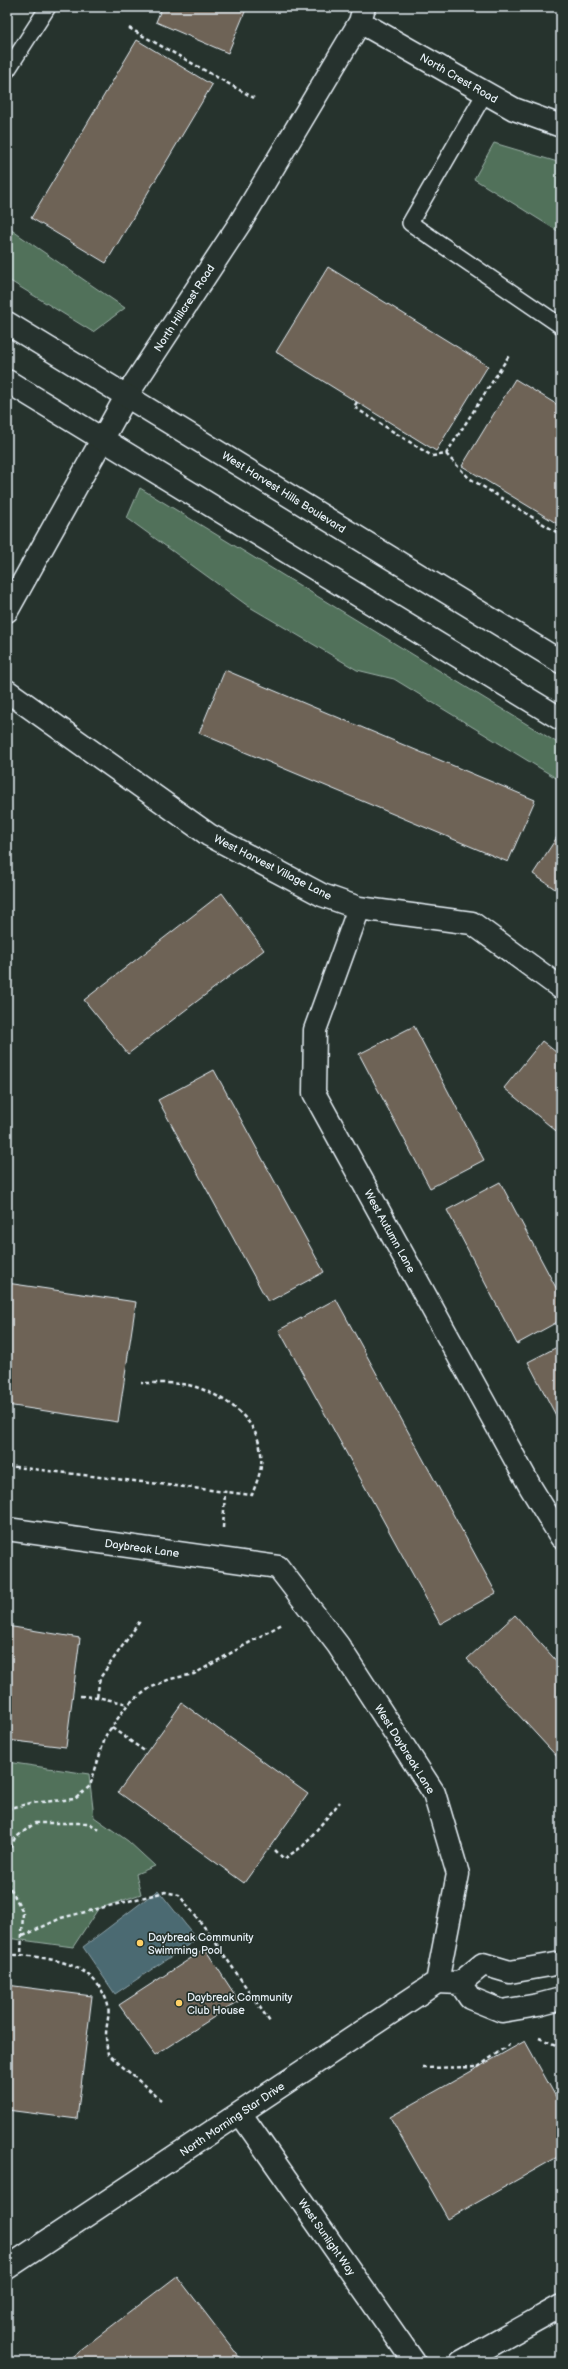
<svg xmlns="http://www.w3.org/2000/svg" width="568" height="2369" font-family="'Balsamiq Sans',sans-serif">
<rect width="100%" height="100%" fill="#26332d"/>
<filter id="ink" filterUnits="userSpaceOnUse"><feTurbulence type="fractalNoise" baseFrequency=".025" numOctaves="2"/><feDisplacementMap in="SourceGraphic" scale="8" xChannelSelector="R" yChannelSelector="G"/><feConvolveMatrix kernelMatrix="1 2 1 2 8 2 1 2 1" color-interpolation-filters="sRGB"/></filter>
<g filter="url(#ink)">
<path fill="#51715a" stroke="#9cb1a9" d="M 494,143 L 561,163 L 561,233 L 474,179 Z
M 7,227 L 125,308 L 93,332 L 7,279 Z
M 140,488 L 561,745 L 561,781 L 394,679 L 357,670 L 248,606 L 127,518 Z
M 7,1762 L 89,1774 L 94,1817 L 128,1841 L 155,1866 L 136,1874 L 141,1894 L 98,1909 L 73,1947 L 7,1938 Z"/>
<path fill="#4b6a72" stroke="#8aa0a8" d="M 158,1890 L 197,1939 L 115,1994 L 83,1947 Z"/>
<path fill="#6e6457" stroke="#e8f1f8" d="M 162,7 L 247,7 L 228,53 L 156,22 Z
M 137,40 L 212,85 L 106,263 L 31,218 Z
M 328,267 L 488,366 L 436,451 L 276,352 Z
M 515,379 L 561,407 L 561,526 L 462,466 Z
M 225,670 L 535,800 L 508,862 L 199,733 Z
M 561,831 L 561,893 L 533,874 Z
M 222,893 L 264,950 L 128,1054 L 84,1000 Z
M 414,1026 L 484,1160 L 430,1188 L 359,1054 Z
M 542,1041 L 561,1056 L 561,1135 L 504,1088 Z
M 214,1070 L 324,1272 L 268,1302 L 158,1100 Z
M 500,1182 L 561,1297 L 561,1320 L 517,1344 L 447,1210 Z
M 7,1283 L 136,1302 L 118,1422 L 7,1405 Z
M 336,1299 L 496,1593 L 440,1624 L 279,1330 Z
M 561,1345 L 561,1425 L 528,1362 Z
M 515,1615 L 561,1666 L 561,1761 L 467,1659 Z
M 7,1626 L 80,1638 L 66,1747 L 7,1740 Z
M 182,1703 L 308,1794 L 244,1883 L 118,1792 Z
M 205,1949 L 239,2001 L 155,2055 L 119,2005 Z
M 7,1985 L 92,1996 L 77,2119 L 7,2110 Z
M 525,2041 L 561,2106 L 561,2155 L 448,2219 L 390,2117 Z
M 177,2276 L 243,2362 L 65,2362 Z"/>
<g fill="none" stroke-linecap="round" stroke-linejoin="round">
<g stroke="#e8f1f8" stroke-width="18">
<path id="lane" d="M 7,71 L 48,7
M 485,93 L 410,223 L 561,326"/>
</g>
<g stroke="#e8f1f8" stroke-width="25">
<path id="street" d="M 360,22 L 514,109 L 561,126
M 7,611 L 127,395 L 240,223 L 360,22 L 364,7
M 7,691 L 209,835 L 322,895 L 359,908 L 472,923 L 561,988
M 359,908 L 315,1030 L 314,1093 L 531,1488 L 561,1537
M 7,1529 L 278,1567 L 338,1645 L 434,1793 L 458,1874 L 437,1982
M 561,1963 L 510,1972 L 483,1964 L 460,1983 L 470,1998 L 502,2011 L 538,2005 L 561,1999
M 240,2113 L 414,2362
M 7,2268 L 437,1982 L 460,1983
M 461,2362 L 561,2306"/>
</g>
<g stroke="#e8f1f8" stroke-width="25">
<path id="secondary" d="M 7,323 L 561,662
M 7,381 L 561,719"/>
</g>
<path stroke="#e8f1f8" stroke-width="2.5" stroke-dasharray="4 3" stroke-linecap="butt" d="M 129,28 L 254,98
M 357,402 L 354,407 L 432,456 L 446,454 L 510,354
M 446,454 L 469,478 L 561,535
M 7,1466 L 252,1495 C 255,1486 260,1475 261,1466 C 265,1425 231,1399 196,1387 C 180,1382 158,1383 141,1383
M 223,1528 L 225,1492
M 80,1696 L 97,1697 L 128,1704
M 97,1697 L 100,1678 L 140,1621
M 112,1728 L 146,1752
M 7,1809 L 31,1803 L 75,1799 L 90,1786 L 106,1735 L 128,1704 L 150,1688 L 170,1679 L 194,1674 L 282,1624
M 275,1850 L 284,1859 L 303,1846 L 340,1802
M 7,1854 L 15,1838 L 35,1823 L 89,1823 L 101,1831
M 7,1882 L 23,1912 L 21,1955 C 56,1959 94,1964 107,2002 C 111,2013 106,2024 106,2035 C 106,2041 107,2048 108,2054 L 161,2100
M 23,1936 L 61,1918 L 165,1892 L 179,1895 L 209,1933 L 270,2022
M 7,1955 L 21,1955
M 539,2038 L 561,2047
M 422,2068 L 478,2067 L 511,2043"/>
<use href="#lane" stroke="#26332d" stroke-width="15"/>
<use href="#street" stroke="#26332d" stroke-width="22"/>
<use href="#secondary" stroke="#26332d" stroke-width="22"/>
</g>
</g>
<g fill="#ffd166" stroke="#26332d" stroke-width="1.5">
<circle cx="140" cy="1943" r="4"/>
<circle cx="179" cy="2003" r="4"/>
</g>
<g text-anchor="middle" stroke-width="3.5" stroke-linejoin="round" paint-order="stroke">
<g font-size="11" fill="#e8f1f8" stroke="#26332d">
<text transform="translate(459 78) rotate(30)" y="4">North Crest Road</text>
<text transform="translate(184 308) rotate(-57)" y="4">North Hillcrest Road</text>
<text transform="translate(284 492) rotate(32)" y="4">West Harvest Hills Boulevard</text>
<text transform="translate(273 867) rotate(27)" y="4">West Harvest Village Lane</text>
<text transform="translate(390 1231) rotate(61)" y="4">West Autumn Lane</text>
<text transform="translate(142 1548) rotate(8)" y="4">Daybreak Lane</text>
<text transform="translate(405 1749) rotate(58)" y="4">West Daybreak Lane</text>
<text transform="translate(232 2119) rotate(-34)" y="4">North Morning Star Drive</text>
<text transform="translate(327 2237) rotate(55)" y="4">West Sunlight Way</text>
</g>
<g font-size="11" fill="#e8f1f8" stroke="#26332d" text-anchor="start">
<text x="148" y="1941">Daybreak Community<tspan x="148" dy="13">Swimming Pool</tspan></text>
<text x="187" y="2001">Daybreak Community<tspan x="187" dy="13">Club House</tspan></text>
</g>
</g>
<rect width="568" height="2369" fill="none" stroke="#26332d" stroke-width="24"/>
<rect x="12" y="12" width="544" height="2345" fill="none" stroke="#e8f1f8" stroke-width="1.5" filter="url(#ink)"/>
</svg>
